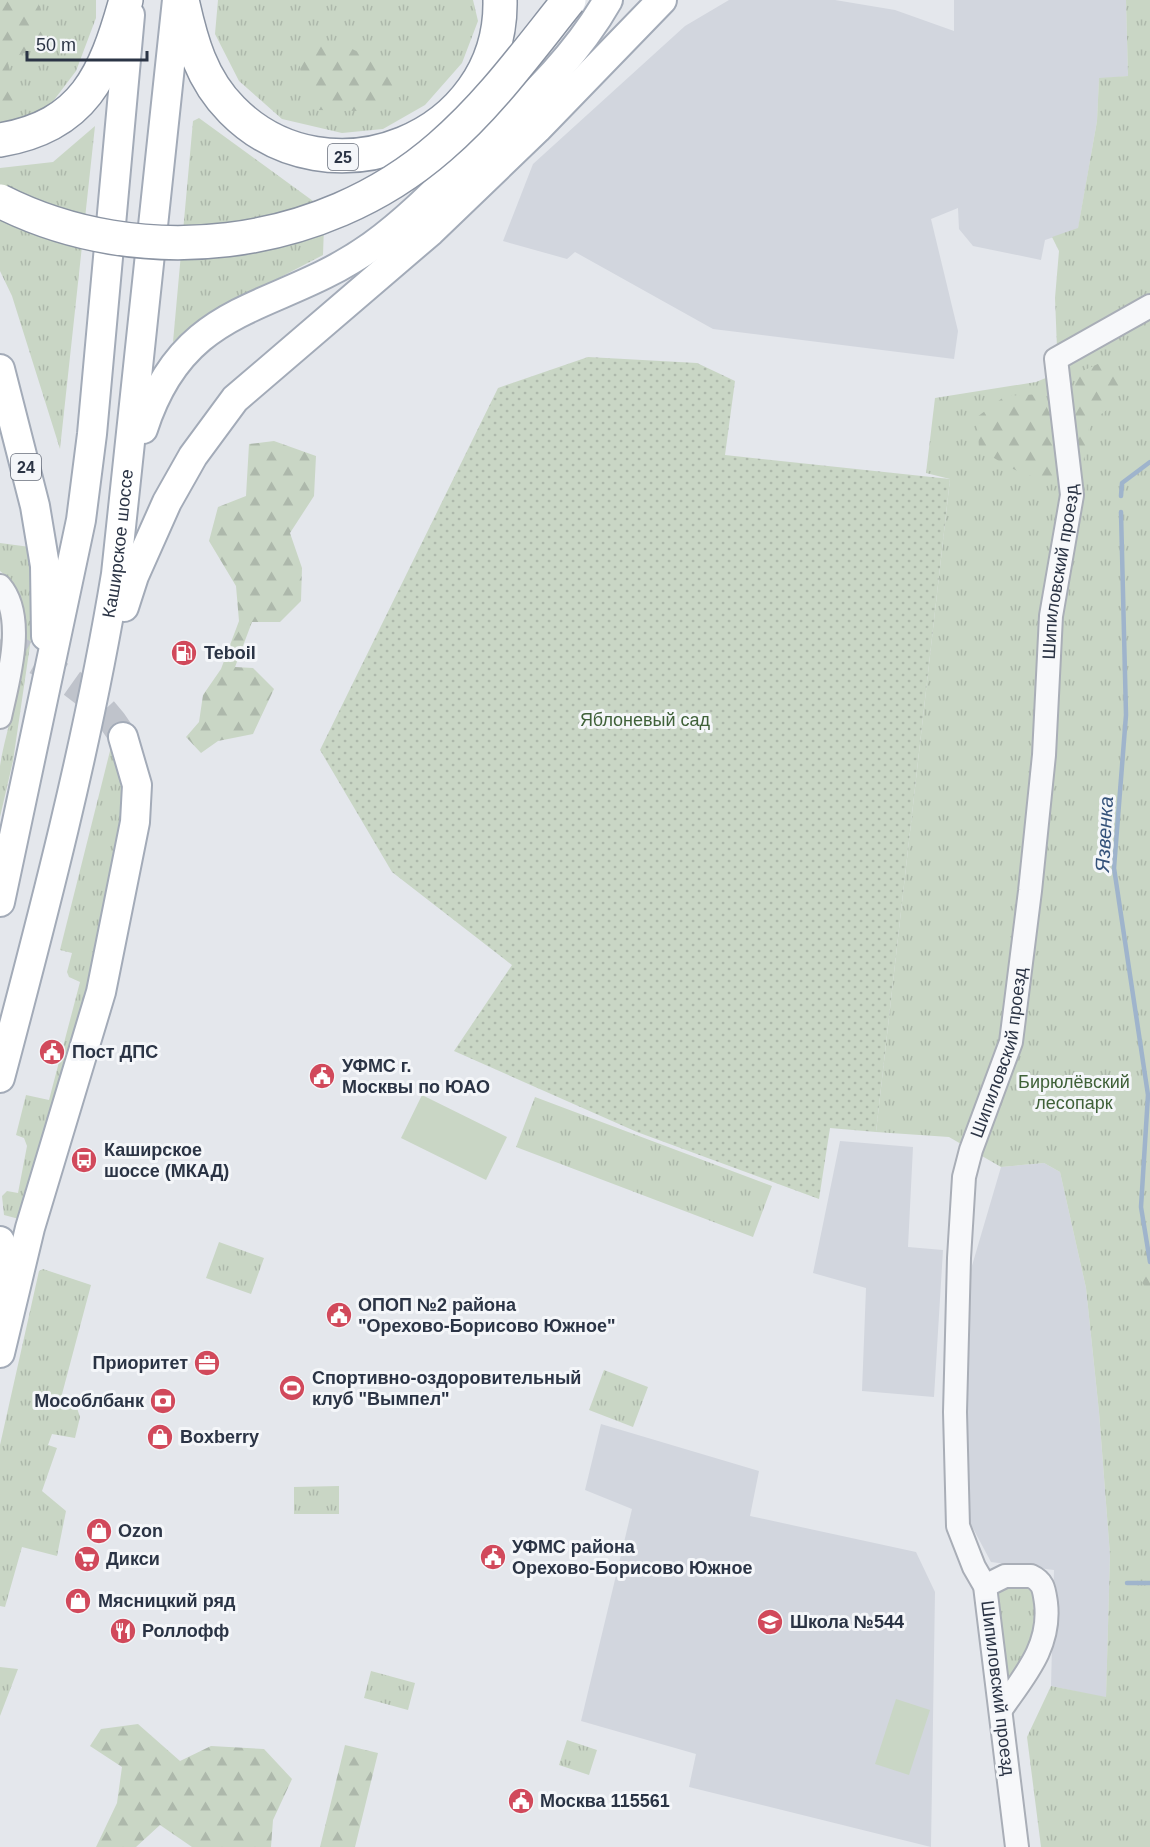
<svg xmlns="http://www.w3.org/2000/svg" width="1150" height="1847" font-family="Helvetica,sans-serif">
<defs>
<pattern id="grass-tufts" width="24" height="20" patternUnits="userSpaceOnUse" patternTransform="scale(1.5)"><rect width="24" height="20" fill="#c9d6c5"/><path d="M3 7l-1-3M5 7V3M7 7l1-3M15 17l-1-3M17 17v-4M19 17l1-3" fill="none" stroke="#adb8ab"/></pattern>
<pattern id="forest-firs" width="22" height="20" patternUnits="userSpaceOnUse" patternTransform="scale(1.5)"><rect width="22" height="20" fill="#c9d6c5"/><path d="M5 1l3.5 6h-7zM16 11l3.5 6h-7z" fill="#adb8ab"/></pattern>
<pattern id="garden-dots" width="8" height="8" patternUnits="userSpaceOnUse" patternTransform="scale(1.5)"><rect width="8" height="8" fill="#c9d6c5"/><path d="M2 2h.1M6 6h.1" fill="none" stroke="#adb8ab" stroke-width="1.8" stroke-linecap="round"/></pattern>
</defs>
<rect width="100%" height="100%" fill="#e4e7ec"/>
<path fill="#d2d6de" d="M 729,0 L 835,0 L 895,10 L 954,31 L 954,0 L 1126,0 L 1128,76 L 1099,79 L 1097,121 L 1078,229 L 1045,240 L 1041,260 L 973,246 L 959,229 L 958,208 L 931,219 L 958,331 L 954,359 L 713,329 L 575,252 L 567,259 L 503,241 L 533,164 L 685,26 Z
M 840,1141 L 913,1147 L 908,1247 L 943,1250 L 934,1397 L 862,1391 L 866,1288 L 813,1273 Z
M 1044,1163 L 1060,1172 L 1086,1288 L 1099,1412 L 1110,1555 L 1106,1698 L 1051,1686 L 1054,1570 L 991,1562 L 968,1519 L 964,1293 L 1001,1167 Z
M 601,1424 L 759,1471 L 750,1516 L 916,1552 L 935,1592 L 931,1847 L 689,1787 L 696,1754 L 581,1721 L 632,1509 L 585,1490 Z"/>
<path fill="url(#grass-tufts)" d="M 0,0 L 96,0 L 96,18 L 76,71 L 45,112 L 0,125 Z
M 218,0 L 473,0 L 478,21 L 462,63 L 425,105 L 383,129 L 342,133 L 282,119 L 239,81 L 215,34 Z
M 1126,0 L 1150,0 L 1150,1847 L 1041,1847 L 1027,1737 L 1051,1686 L 1106,1697 L 1110,1555 L 1099,1412 L 1086,1288 L 1060,1172 L 1044,1163 L 1001,1167 L 949,1137 L 876,1132 L 950,479 L 926,473 L 935,398 L 1036,382 L 1058,373 L 1055,298 L 1059,251 L 1052,237 L 1078,228 L 1097,121 L 1099,78 L 1128,76 Z
M 199,118 L 313,201 L 324,226 L 323,255 L 200,319 L 173,342 L 193,121 Z
M 95,126 L 60,449 L 12,296 L 0,271 L 0,168 L 53,162 Z
M 0,543 L 30,547 L 33,625 L 13,761 L 0,817 C 0,800 0,782 0,766 C 8,713 51,611 0,571 Z
M 112,743 L 121,771 L 124,804 L 88,994 L 19,1219 L 4,1215 L 2,1196 L 7,1191 L 18,1193 L 27,1146 L 24,1138 L 16,1135 L 26,1095 L 49,1100 L 80,982 L 69,977 L 67,972 L 72,953 L 60,950 Z
M 535,1097 L 772,1186 L 753,1237 L 516,1147 Z
M 219,1242 L 264,1258 L 251,1294 L 206,1278 Z
M 43,1269 L 91,1285 L 61,1398 L 75,1402 L 80,1417 L 75,1438 L 52,1434 L 48,1445 L 57,1448 L 42,1491 L 66,1511 L 57,1556 L 22,1547 L 5,1607 L 0,1606 L 0,1445 L 39,1271 Z
M 604,1370 L 648,1387 L 633,1427 L 589,1410 Z
M 339,1486 L 339,1514 L 294,1514 L 294,1487 Z
M 1031,1576 L 1048,1619 L 1002,1708 L 990,1582 Z
M 0,1667 L 18,1669 L 0,1716 Z
M 371,1671 L 415,1683 L 408,1710 L 364,1698 Z
M 567,1740 L 597,1750 L 589,1775 L 559,1765 Z"/>
<path fill="url(#forest-firs)" d="M 0,0 L 38,0 L 47,44 L 7,60 L 18,98 L 7,118 L 0,118 Z
M 320,40 L 342,44 L 405,75 L 400,97 L 358,111 L 318,110 C 303,90 299,74 299,49 Z
M 1102,362 L 1121,385 L 1111,407 L 1090,422 L 1080,481 C 1033,481 1019,475 979,448 L 977,417 L 1005,396 L 1041,394 L 1052,419 L 1072,405 L 1076,374 Z
M 274,441 L 316,456 L 314,496 L 290,533 L 302,568 L 301,601 L 280,622 L 252,622 L 235,667 L 253,668 L 274,689 L 253,734 L 218,741 L 201,753 L 186,737 L 199,722 L 203,695 L 221,669 L 239,621 L 236,586 L 209,541 L 218,507 L 246,496 L 249,444 Z
M 1150,1231 L 1150,1295 L 1140,1279 Z
M 138,1724 L 180,1761 L 211,1746 L 264,1749 L 292,1779 L 273,1820 L 271,1847 L 192,1847 L 160,1825 L 136,1847 L 96,1847 L 117,1803 L 122,1767 L 90,1746 L 101,1729 Z
M 345,1745 L 378,1753 L 355,1847 L 320,1847 Z"/>
<path fill="url(#garden-dots)" d="M 588,357 L 697,363 L 735,381 L 725,455 L 950,479 L 876,1132 L 830,1128 L 819,1199 L 637,1132 L 454,1051 L 512,965 L 392,872 L 320,750 L 498,388 Z"/>
<path fill="#c9d6c5" d="M 422,1095 L 507,1137 L 486,1180 L 401,1138 Z
M 896,1699 L 930,1710 L 909,1775 L 875,1764 Z"/>
<g fill="none" stroke-linecap="round" stroke-linejoin="round">
<path stroke="#9fb4cc" stroke-width="4.5" d="M 1121,496 L 1122,483 L 1150,462
M 1121,512 L 1126,715 L 1114,868 L 1148,1095 L 1141,1207 L 1150,1262
M 1127,1583 L 1150,1583"/>
<path stroke="#bfc3cb" stroke-width="28" stroke-dasharray="28 14" stroke-linecap="butt" d="M 0,640 C 46,667 95,689 123,737"/>
<g stroke="#a9aeb7" stroke-width="26">
<g id="minor">
<path d="M 0,586 C 27,617 8,680 0,717"/>
<path d="M 985,1586 L 1005,1576 L 1031,1576 C 1044,1582 1044,1590 1046,1603 C 1051,1646 1025,1675 1002,1708"/>
<path id="s1" d="M 1017,1847 L 985,1586 L 974,1567 L 958,1526 L 955,1412 L 959,1258 L 964,1177 L 971,1150 L 1011,1042 L 1030,891 L 1044,755 L 1051,616 L 1072,495 L 1056,359 L 1150,306"/>
</g>
</g>
<g stroke="#a3abb8" stroke-width="32">
<g id="major">
<path d="M 0,369 L 35,506 L 45,566 L 46,636"/>
<path d="M 143,429 C 185,298 277,314 372,246 C 408,220 439,188 470,157 C 520,108 573,62 608,0"/>
<path d="M 124,607 L 134,576 L 167,502 L 193,456 L 235,399 L 431,231 L 537,129 L 662,0"/>
<path d="M 0,902 L 81,520 L 92,434 L 130,15"/>
<path id="s2" d="M 0,1078 C 44,912 88,744 116,574 L 177,0"/>
<path d="M 0,1241 L 10,1266 L 12,1287"/>
<path d="M 0,1353 L 30,1228 L 101,992 L 135,822 L 137,785 L 123,737"/>
</g>
</g>
<g stroke="#8b94a3" stroke-width="36">
<path id="highway" d="M 182,0 C 191,41 201,79 232,110 C 329,208 503,138 500,0
M 0,140 C 84,126 105,75 126,0"/>
</g>
<use href="#minor" stroke="#f7f8fa" stroke-width="22"/>
<use href="#major" stroke="#fff" stroke-width="28"/>
<use href="#highway" stroke="#fff" stroke-width="33"/>
<g stroke="#8b94a3" stroke-width="36" stroke-linecap="butt">
<path id="highway-bridge" d="M 0,201 C 140,272 321,251 440,147 C 490,104 528,51 569,0"/>
</g>
<use href="#highway-bridge" stroke="#fff" stroke-width="33"/>
</g>
<defs>
<g id="fuel-disc" transform="scale(1.35)"><circle r="9.5" fill="#d1495b" stroke="#f4f6f9"/><path d="M-5.5-6h7V0h2V4h1.3V-2.5L3-4.5l.8-.8L6-3V5H2.5V1h-1V6h-7ZM-4.2-4.7v3.2H.2V-4.7Z" fill="#fff"/></g>
<g id="civic-disc" transform="scale(1.35)"><circle r="9.5" fill="#d1495b" stroke="#f4f6f9"/><path d="M-.6-6.5H3V-4.5H.6V-3L4-1V1h2V6H-6V1h2V-1L-.6-3ZM-1.2 2.5V6h2.4V2.5Z" fill="#fff"/></g>
<g id="bus-disc" transform="scale(1.35)"><circle r="9.5" fill="#d1495b" stroke="#f4f6f9"/><path d="M-5-6H5V4H4V6H2V4H-2V6H-4V4H-5ZM-3.5-4V0h7V-4ZM-3.5 1.2v1.5H-2V1.2ZM2 1.2v1.5H3.5V1.2Z" fill="#fff"/></g>
<g id="office-disc" transform="scale(1.35)"><circle r="9.5" fill="#d1495b" stroke="#f4f6f9"/><path d="M-6-3h4V-5.5h4V-3h4V5H-6ZM-1-4.5V-3h2v-1.5ZM-6 0V1H6V0Z" fill="#fff"/></g>
<g id="stadium-disc" transform="scale(1.35)"><circle r="9.5" fill="#d1495b" stroke="#f4f6f9"/><path d="M0-5a6.5 5 0 1 0 0 10a6.5 5 0 1 0 0-10ZM-3.5-1.8h7v3.6h-7Z" fill="#fff"/></g>
<g id="bank-disc" transform="scale(1.35)"><circle r="9.5" fill="#d1495b" stroke="#f4f6f9"/><path d="M-6-4H6V4H-6ZM0-2.3a2.3 2.3 0 1 0 0 4.6a2.3 2.3 0 1 0 0-4.6Z" fill="#fff"/></g>
<g id="shop-disc" transform="scale(1.35)"><circle r="9.5" fill="#d1495b" stroke="#f4f6f9"/><path d="M-5-2.5h2.3a2.7 3.5 0 0 1 5.4 0H5L5.5 6h-11ZM-1.5-2.5h3a1.5 2.3 0 0 0-3 0Z" fill="#fff"/></g>
<g id="supermarket-disc" transform="scale(1.35)"><circle r="9.5" fill="#d1495b" stroke="#f4f6f9"/><path d="M-6-5.5h2.5l.6 2H6L4.5 2H-2.5L-4.4-4H-6ZM-1.5 3.2a1.3 1.3 0 1 0 .1 0ZM3 3.2a1.3 1.3 0 1 0 .1 0Z" fill="#fff"/></g>
<g id="school-disc" transform="scale(1.35)"><circle r="9.5" fill="#d1495b" stroke="#f4f6f9"/><path d="M0-5L7-2L0 1L-7-2ZM-4 1L0 2.5L4 1V4Q0 6-4 4Z" fill="#fff"/></g>
<g id="restaurant-disc" transform="scale(1.35)"><circle r="9.5" fill="#d1495b" stroke="#f4f6f9"/><path d="M-5-6h1v4h1v-4h1v4h1v-4h1v5L-1.5 .5V6h-2V.5L-5-1ZM5-6V6H3V1.5H1.5Q1.5-4 5-6Z" fill="#fff"/></g>
</defs>
<g fill-rule="evenodd">
<use href="#fuel-disc" x="184" y="653"/>
<use href="#civic-disc" x="52" y="1052"/>
<use href="#civic-disc" x="322" y="1076"/>
<use href="#bus-disc" x="84" y="1160"/>
<use href="#civic-disc" x="339" y="1315"/>
<use href="#office-disc" x="207" y="1363"/>
<use href="#stadium-disc" x="292" y="1388"/>
<use href="#bank-disc" x="163" y="1401"/>
<use href="#shop-disc" x="160" y="1437"/>
<use href="#shop-disc" x="99" y="1531"/>
<use href="#civic-disc" x="493" y="1557"/>
<use href="#supermarket-disc" x="87" y="1559"/>
<use href="#shop-disc" x="78" y="1601"/>
<use href="#school-disc" x="770" y="1622"/>
<use href="#restaurant-disc" x="123" y="1631"/>
<use href="#civic-disc" x="521" y="1801"/>
</g>
<g text-anchor="middle" stroke-width="6" stroke-linejoin="round" paint-order="stroke">
<g fill="#f4f6f9" stroke="#676e7b" stroke-width="1.5">
<rect x="328" y="144" width="30" height="26" rx="4.5"/>
<rect x="11" y="454" width="30" height="26" rx="4.5"/>
</g>
<g font-size="16" font-weight="bold" fill="#2b3445">
<text x="343" y="163">25</text>
<text x="26" y="473">24</text>
</g>
<g font-size="18" fill="#2b3445" stroke="#f4f6f9">
<text dy="6" stroke="none"><textPath href="#s2" startOffset="548">Каширское шоссе</textPath></text>
<text dy="6" stroke="none"><textPath href="#s1" startOffset="1294">Шипиловский проезд</textPath></text>
<text dy="6" stroke="none"><textPath href="#s1" startOffset="808">Шипиловский проезд</textPath></text>
<text transform="translate(998 1688) rotate(83)" y="6">Шипиловский проезд</text>
</g>
<g font-size="18" font-weight="bold" fill="#2b3445" stroke="#f4f6f9" text-anchor="start">
<text x="204" y="659">Teboil</text>
<text x="72" y="1058">Пост ДПС</text>
<text x="342" y="1072">УФМС г.<tspan x="342" dy="21">Москвы по ЮАО</tspan></text>
<text x="104" y="1156">Каширское<tspan x="104" dy="21">шоссе (МКАД)</tspan></text>
<text x="358" y="1311">ОПОП №2 района<tspan x="358" dy="21">"Орехово-Борисово Южное"</tspan></text>
<text x="188" y="1369" text-anchor="end">Приоритет</text>
<text x="312" y="1384">Спортивно-оздоровительный<tspan x="312" dy="21">клуб "Вымпел"</tspan></text>
<text x="144" y="1407" text-anchor="end">Мособлбанк</text>
<text x="180" y="1443">Boxberry</text>
<text x="118" y="1537">Ozon</text>
<text x="512" y="1553">УФМС района<tspan x="512" dy="21">Орехово-Борисово Южное</tspan></text>
<text x="106" y="1565">Дикси</text>
<text x="98" y="1607">Мясницкий ряд</text>
<text x="790" y="1628">Школа №544</text>
<text x="142" y="1637">Роллофф</text>
<text x="540" y="1807">Москва 115561</text>
</g>
<g font-size="18" fill="#3f6138" stroke="#f4f6f9">
<text x="645" y="726">Яблоневый сад</text>
<text x="1074" y="1088">Бирюлёвский<tspan x="1074" dy="21">лесопарк</tspan></text>
</g>
<g font-size="20" font-style="italic" fill="#34527a" stroke="#f4f6f9">
<text transform="translate(1104 834) rotate(-87)" y="7">Язвенка</text>
</g>
</g>
<path d="M27 51v9h120v-9" fill="none" stroke="#2b3445" stroke-width="3"/>
<text x="36" y="51" font-size="18" fill="#2b3445" stroke="#f4f6f9" stroke-width="4.5" paint-order="stroke">50 m</text>
</svg>
